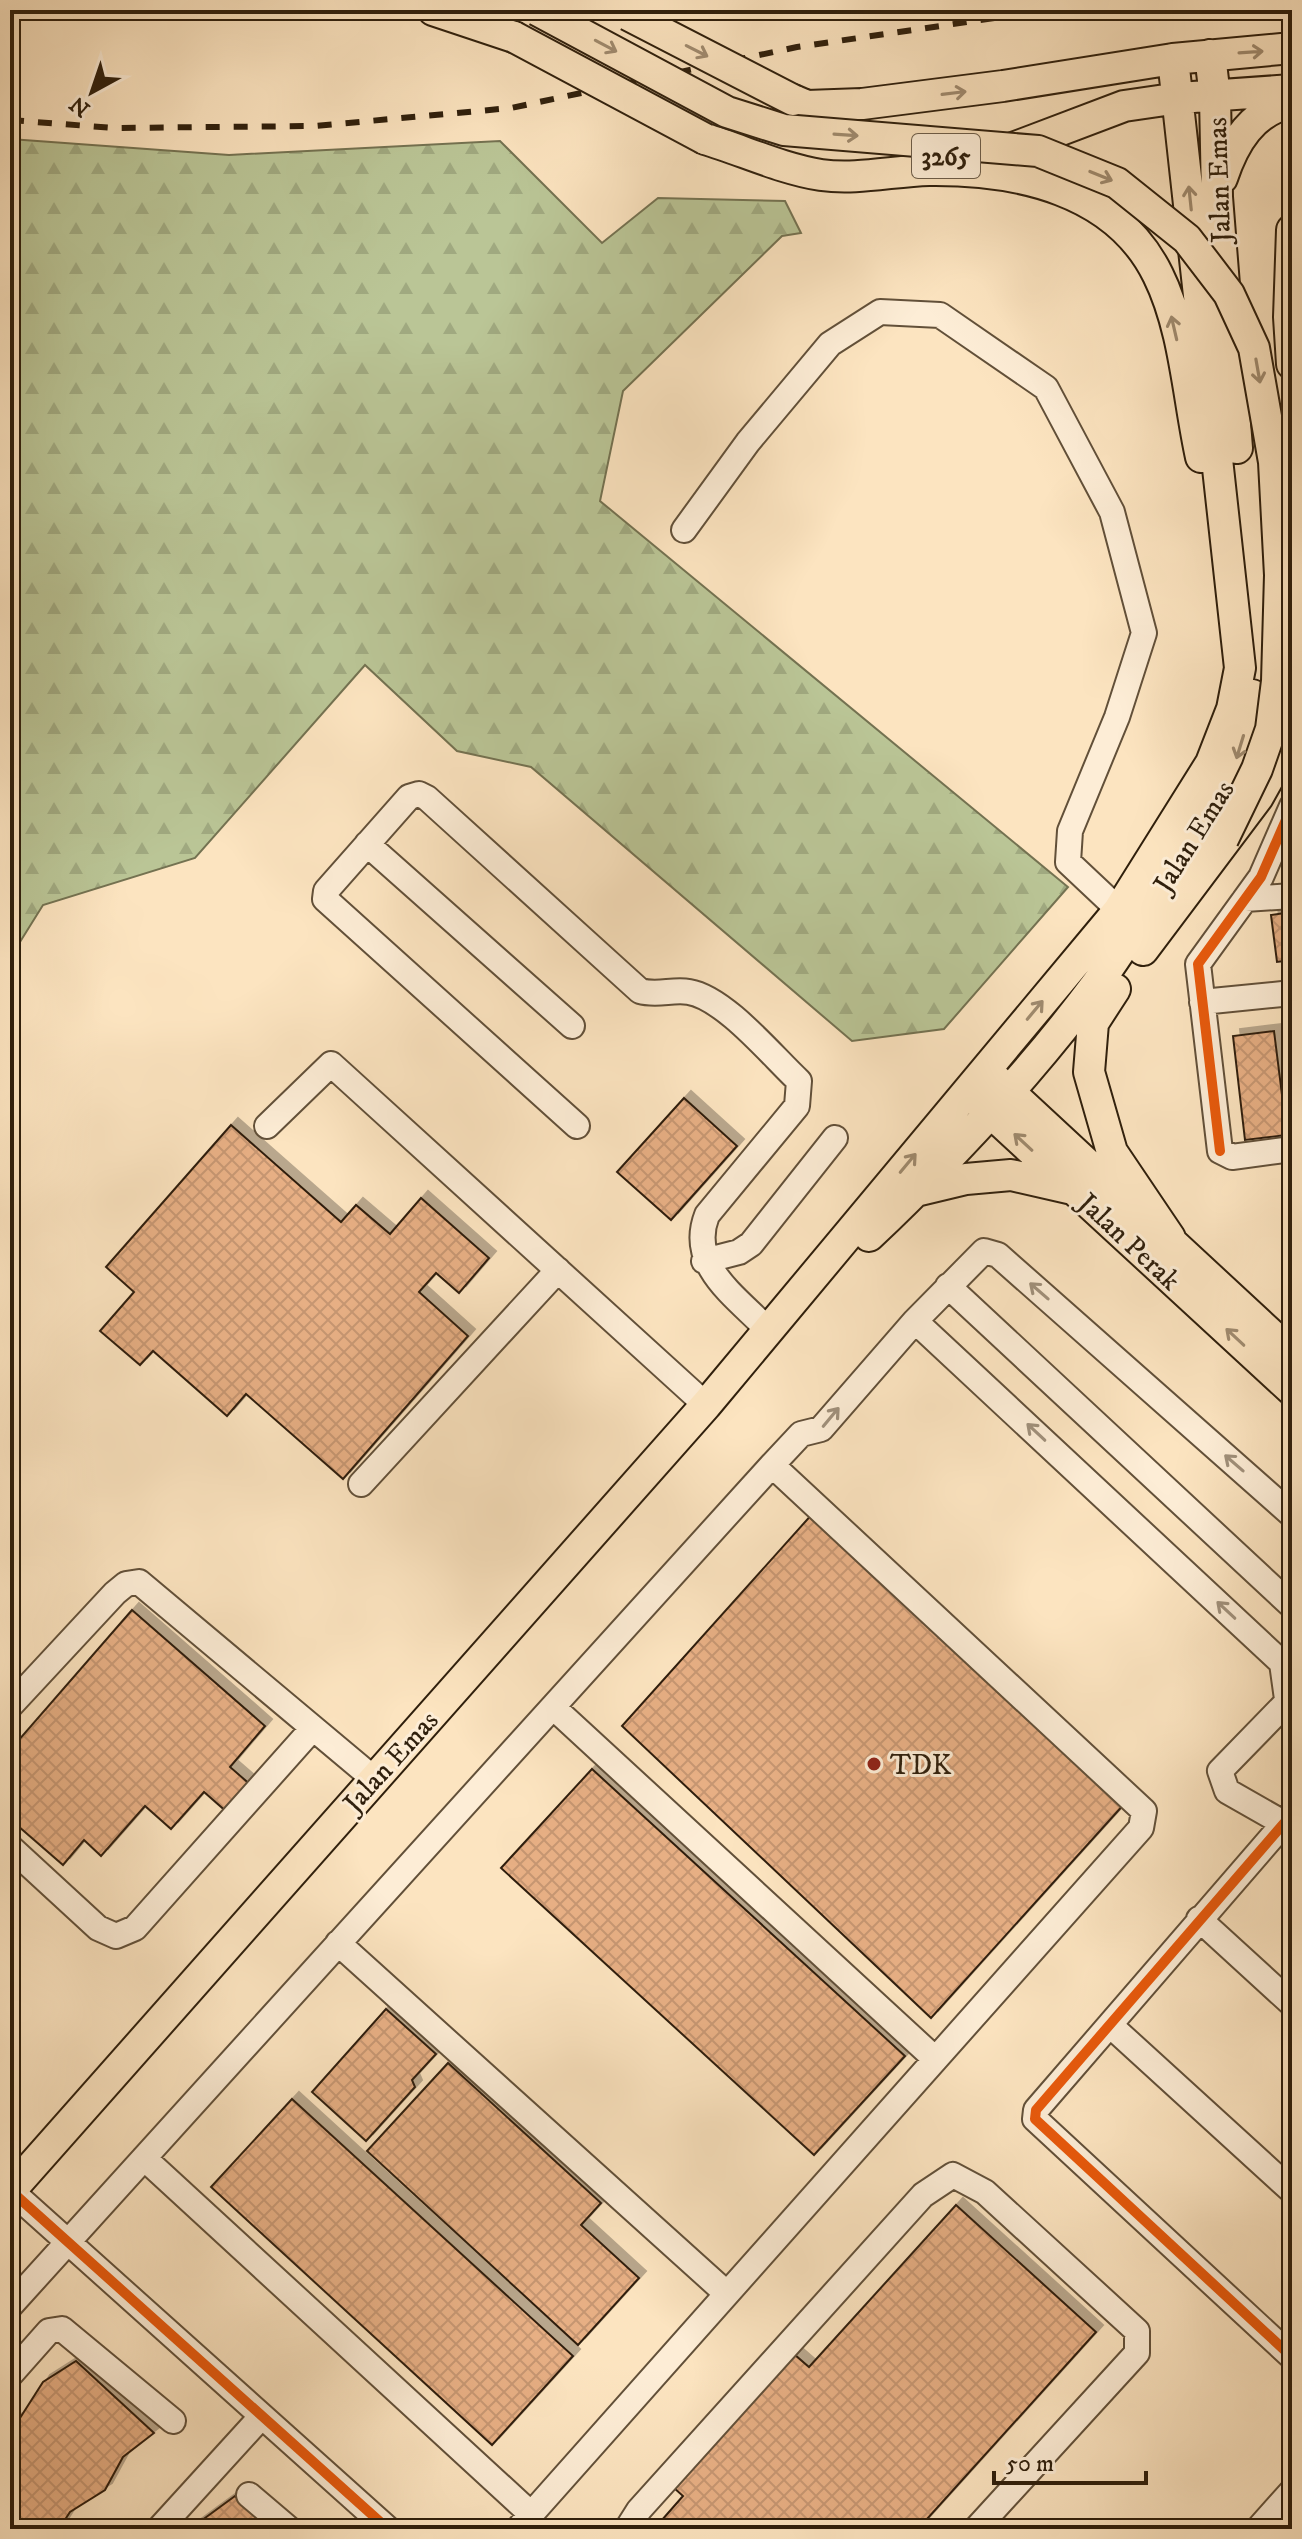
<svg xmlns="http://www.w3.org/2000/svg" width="1302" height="2539" font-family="'IM FELL DW Pica',serif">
<defs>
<pattern id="forest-firs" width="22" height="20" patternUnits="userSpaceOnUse" patternTransform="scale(2)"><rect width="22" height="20" fill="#bac596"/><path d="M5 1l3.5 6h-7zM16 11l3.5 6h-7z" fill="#a0a980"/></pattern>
<pattern id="building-cross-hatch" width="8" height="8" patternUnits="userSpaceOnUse" patternTransform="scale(2)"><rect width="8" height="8" fill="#e7af84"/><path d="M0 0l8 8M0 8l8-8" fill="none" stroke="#c69671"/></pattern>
<filter id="shadow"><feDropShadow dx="7" dy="-7" stdDeviation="0" flood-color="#0004"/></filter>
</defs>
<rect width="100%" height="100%" fill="#fce4c0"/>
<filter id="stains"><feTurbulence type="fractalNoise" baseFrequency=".0025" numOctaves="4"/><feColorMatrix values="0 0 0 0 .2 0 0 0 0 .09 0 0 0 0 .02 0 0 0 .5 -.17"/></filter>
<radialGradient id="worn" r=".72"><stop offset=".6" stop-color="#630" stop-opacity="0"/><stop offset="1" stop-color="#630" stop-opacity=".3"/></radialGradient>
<path fill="url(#forest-firs)" stroke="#747251" stroke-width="2" d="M 10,139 L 229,155 L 500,141 L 602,243 L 658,198 L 785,201 L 801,233 L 782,236 L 623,391 L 600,501 L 1068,887 L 944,1029 L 852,1041 L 531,767 L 457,751 L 365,665 L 195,858 L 43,905 L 10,958 Z"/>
<path fill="url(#building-cross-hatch)" stroke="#2f1f0c" stroke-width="2" filter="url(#shadow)" d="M 1292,912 L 1292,960 L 1277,962 L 1271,915 Z
M 1274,1031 L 1287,1135 L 1245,1140 L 1233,1036 Z
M 684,1098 L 737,1146 L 671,1220 L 617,1172 Z
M 231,1125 L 341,1222 L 356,1205 L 390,1234 L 421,1198 L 489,1258 L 459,1293 L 436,1273 L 419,1292 L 468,1336 L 343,1479 L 246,1394 L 227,1416 L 153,1351 L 140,1365 L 100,1331 L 134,1292 L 106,1267 Z
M 814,1512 L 1126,1802 L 931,2018 L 622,1726 Z
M 132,1610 L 265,1726 L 230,1767 L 252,1786 L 228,1813 L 204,1792 L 171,1829 L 145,1806 L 101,1856 L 84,1840 L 63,1865 L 10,1819 L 10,1750 Z
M 592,1769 L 905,2056 L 814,2155 L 501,1868 Z
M 386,2009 L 436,2054 L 412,2080 L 415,2087 L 366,2141 L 312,2092 Z
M 448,2063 L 601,2203 L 581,2225 L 639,2278 L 578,2345 L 367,2151 Z
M 292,2099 L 573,2356 L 492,2445 L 211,2187 Z
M 956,2205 L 1096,2332 L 918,2529 L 654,2529 L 683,2496 L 674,2488 L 795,2355 L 809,2367 Z
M 76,2361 L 154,2433 L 123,2457 L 105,2490 L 70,2512 L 59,2529 L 10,2529 L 10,2423 L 20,2418 L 43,2382 Z
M 235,2496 L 270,2529 L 190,2529 Z"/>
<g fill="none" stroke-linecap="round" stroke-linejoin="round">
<g stroke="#625039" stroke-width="28">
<path id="minor" d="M 684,530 L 748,442 L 830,344 L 880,312 L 940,315 L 1046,388 L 1112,512 L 1144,633 L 1117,717 L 1070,831 L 1068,862 L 1119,910
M 1292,806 L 1261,877 L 1198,964 L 1220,1151 L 1232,1157 L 1292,1149
M 367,844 L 572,1026
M 1245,899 L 1292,896
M 1202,1002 L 1292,993
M 267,1126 L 331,1064 L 706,1405
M 577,1126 L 325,899 L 326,891 L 409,797 L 419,794 L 427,798 L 640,991 C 657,996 673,989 689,992 C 725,998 772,1056 799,1081 L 797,1106 L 707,1215 C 687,1266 737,1297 769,1331
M 704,1261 L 739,1252 L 751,1244 L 835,1138
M 948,1286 L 1292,1606
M 915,1321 L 1282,1663 L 1287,1699
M 361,1484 L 558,1270
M 1292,1697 L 1220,1771 L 1227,1791 L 1292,1828
M 10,1706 L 115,1593 L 126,1584 L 139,1582 L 374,1779
M 553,1707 L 933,2057
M 1292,1814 L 1036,2110 L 1035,2119 L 1292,2357
M 10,1847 L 98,1928 L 116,1936 L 135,1928 L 313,1728
M 1199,1919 L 1292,2004
M 338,1943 L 726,2293
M 1111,2026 L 1292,2191
M 144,2158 L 531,2514
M 10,2190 L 388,2529
M 10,2306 L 772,1465 L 801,1434 L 821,1429 L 915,1321 L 984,1251 L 998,1255 L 1292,1515
M 10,2375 L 49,2331 L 62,2329 L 173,2421
M 249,2495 L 289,2529
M 159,2529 L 261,2417
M 518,2529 L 1141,1828 L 1144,1811 L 772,1465
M 627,2529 L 639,2510 L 923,2195 L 953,2175 L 985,2192 L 1137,2331 L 1137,2353 L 976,2529
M 1258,2529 L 1292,2491"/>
</g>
<g stroke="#2f1f0c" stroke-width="34">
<path id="major" d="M 433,10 L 514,37
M 1210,55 L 1215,97 L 1217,197 L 1237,448
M 793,100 L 807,106 L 862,104 L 1003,86 L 1173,59 L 1292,48
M 705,139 C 742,150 782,169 821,175 C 857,180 893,171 929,170 C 1016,169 1116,189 1158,275 C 1185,329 1188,398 1201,457
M 1005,151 L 1124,106 L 1179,98 L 1292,90
M 1222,178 C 1234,142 1252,111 1292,102
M 1292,230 L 1289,317 L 1292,364
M 1143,950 L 1258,797 L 1292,736
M 1115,989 L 1093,1023 L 1089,1072 L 1112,1152 L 1170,1238
M 992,1076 L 1292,1354
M 975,1098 L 1292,1390
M 916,1191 L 966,1179 L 1011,1175 L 1072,1189
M 869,1236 C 950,1159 1029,1075 1096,985 C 1118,956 1137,924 1157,894 C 1199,831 1242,773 1252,695
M 10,2191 L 706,1405 L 1119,910 L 1211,763 L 1232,709 L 1240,668 L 1173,59"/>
</g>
<use href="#minor" stroke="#fdedd6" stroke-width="24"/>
<use href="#major" stroke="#fce4c0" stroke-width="30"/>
<path stroke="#2f1f0c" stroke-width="6" stroke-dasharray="14 14" stroke-linecap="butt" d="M 10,120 L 114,128 L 315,126 L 511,108 L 797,47 L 1049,10"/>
<g stroke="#2f1f0c" stroke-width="34" stroke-linecap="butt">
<path id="major-bridge" d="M 537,10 L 727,112 L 784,130 L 1038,151 L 1117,183 L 1187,239 L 1229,294 L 1254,348 L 1274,462 L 1280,575 L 1277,681 L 1271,729 L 1257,769 L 1223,839
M 628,15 L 793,100
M 514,37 L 705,139"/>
</g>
<use href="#major-bridge" stroke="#fce4c0" stroke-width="30"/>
<g stroke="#fdedd6" stroke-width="15">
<path id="cycleway" d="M 1220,1151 L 1198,964 L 1261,877 L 1292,806
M 1292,1814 L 1036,2110 L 1035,2119 L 1292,2357
M 10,2190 L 388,2529"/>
</g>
<use href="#cycleway" stroke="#e8590c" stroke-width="10"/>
</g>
<defs><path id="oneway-shaft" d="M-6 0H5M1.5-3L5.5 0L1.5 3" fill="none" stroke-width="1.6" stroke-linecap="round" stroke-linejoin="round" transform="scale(2)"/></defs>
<g stroke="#a08b6f">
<use href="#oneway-shaft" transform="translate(606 46) rotate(28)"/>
<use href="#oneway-shaft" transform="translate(697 51) rotate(27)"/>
<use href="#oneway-shaft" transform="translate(1251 52) rotate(-4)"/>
<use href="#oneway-shaft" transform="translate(954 93) rotate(-7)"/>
<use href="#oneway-shaft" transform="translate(846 135) rotate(4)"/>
<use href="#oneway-shaft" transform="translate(1101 176) rotate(22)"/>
<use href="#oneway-shaft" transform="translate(1190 198) rotate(-96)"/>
<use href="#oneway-shaft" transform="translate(1174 328) rotate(-103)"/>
<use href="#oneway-shaft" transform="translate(1258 371) rotate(80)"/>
<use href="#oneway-shaft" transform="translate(1240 747) rotate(107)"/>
<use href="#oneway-shaft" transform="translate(1035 1010) rotate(-50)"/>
<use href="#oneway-shaft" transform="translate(1023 1142) rotate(-137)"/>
<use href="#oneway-shaft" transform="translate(908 1163) rotate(-50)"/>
<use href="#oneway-shaft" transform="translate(1235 1337) rotate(-137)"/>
</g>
<g stroke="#a0907b">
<use href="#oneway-shaft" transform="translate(1039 1291) rotate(-139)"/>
<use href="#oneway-shaft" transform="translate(831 1417) rotate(-50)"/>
<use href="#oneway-shaft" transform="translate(1036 1432) rotate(-137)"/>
<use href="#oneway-shaft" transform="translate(1234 1463) rotate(-139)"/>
<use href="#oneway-shaft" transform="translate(1226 1610) rotate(-137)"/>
</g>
<circle fill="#8f2418" stroke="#fdedd6" stroke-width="3" cx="874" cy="1764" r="8"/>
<g text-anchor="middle" stroke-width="6" stroke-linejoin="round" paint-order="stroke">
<rect fill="#fdedd6" stroke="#6d5d49" stroke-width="2" x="912" y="134" width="68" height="44" rx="6"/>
<g font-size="26" font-weight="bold" fill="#2f1f0c">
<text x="946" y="165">3265</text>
</g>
<g font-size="28" fill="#2f1f0c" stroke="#fdedd6">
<text transform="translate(1218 180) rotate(-92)" y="10">Jalan Emas</text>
<text transform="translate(1193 836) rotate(-58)" y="10">Jalan Emas</text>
<text transform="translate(1130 1241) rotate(43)" y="10">Jalan Perak</text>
<text transform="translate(390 1761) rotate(-48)" y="10">Jalan Emas</text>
</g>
<g font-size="28" fill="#2f1f0c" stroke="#fdedd6" text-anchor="start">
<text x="890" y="1774">TDK</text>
</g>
</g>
<rect width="1302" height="2539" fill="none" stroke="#fce4c0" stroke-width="40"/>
<rect x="12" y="12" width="1278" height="2515" fill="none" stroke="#2f1f0c" stroke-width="4"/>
<rect x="20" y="20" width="1262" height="2499" fill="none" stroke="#2f1f0c" stroke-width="2"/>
<g transform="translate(92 92) rotate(220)" stroke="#fdedd6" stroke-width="6" paint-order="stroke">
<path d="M0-6L14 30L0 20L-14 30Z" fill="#2f1f0c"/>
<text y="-12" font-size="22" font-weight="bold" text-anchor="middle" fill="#2f1f0c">N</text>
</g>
<path d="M994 2471v12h152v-12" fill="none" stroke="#2f1f0c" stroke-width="4"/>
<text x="1006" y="2471" font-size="24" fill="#2f1f0c" stroke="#fdedd6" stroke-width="6" paint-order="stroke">50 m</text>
<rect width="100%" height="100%" filter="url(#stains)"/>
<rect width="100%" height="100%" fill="url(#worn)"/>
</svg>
